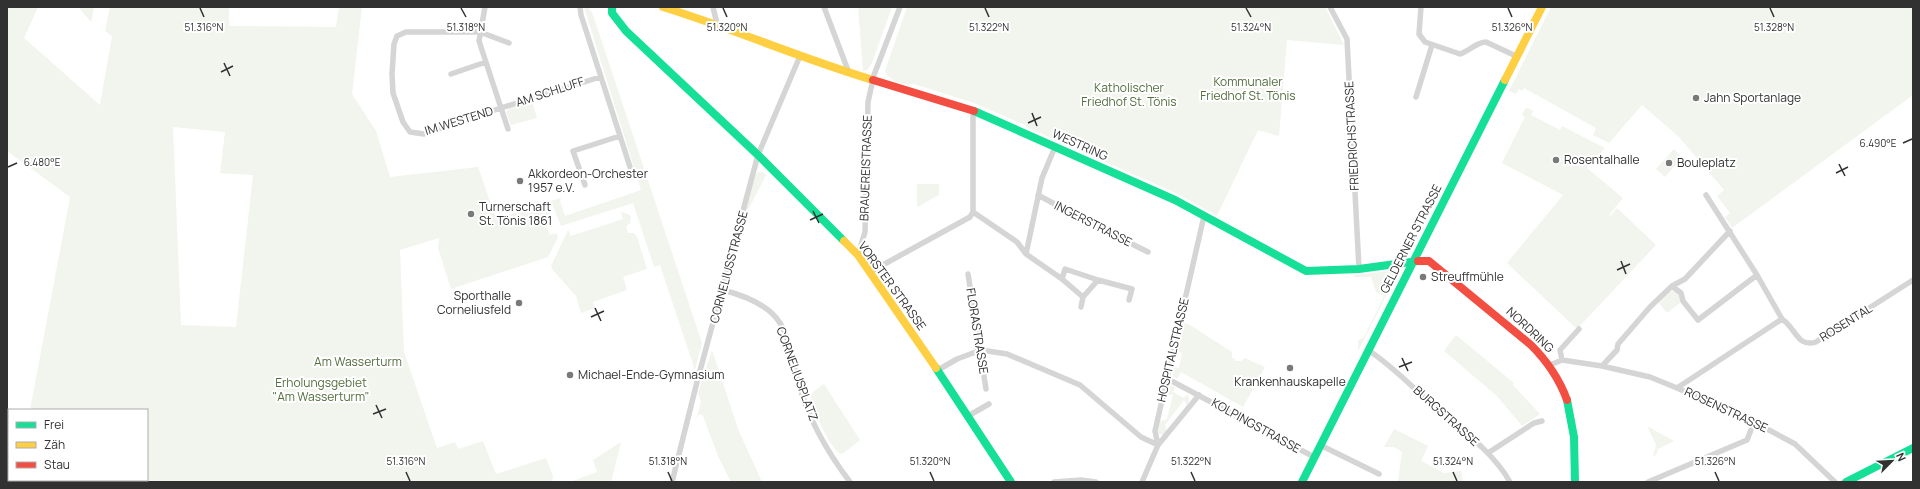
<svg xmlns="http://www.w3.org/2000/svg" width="1920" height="489" font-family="Manrope,sans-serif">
<rect width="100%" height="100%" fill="#fff"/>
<path fill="#f1f5ed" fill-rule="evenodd" d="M 9,7 L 38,7 L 24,38 L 100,105 L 112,36 L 105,31 L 110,7 L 229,7 L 229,26 L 336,27 L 339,7 L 362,7 L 352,94 L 376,131 L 390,177 L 478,167 L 496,219 L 547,203 L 552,220 L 545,222 L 550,235 L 556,233 L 558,237 L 548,257 L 451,289 L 438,248 L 439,238 L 400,250 L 404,352 L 437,448 L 455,442 L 458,449 L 483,441 L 496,474 L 546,458 L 553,476 L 552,482 L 17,482 L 17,480 L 147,480 L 147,410 L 30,410 L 70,197 L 7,151 L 7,8 ZM 173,127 L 225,132 L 220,173 L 253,175 L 236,327 L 181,325 Z
M 78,7 L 94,7 L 91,22 Z
M 584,7 L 587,7 L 592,12 L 702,343 L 695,370 L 660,265 L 654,267 L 633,203 L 561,226 L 551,201 L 561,198 L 560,201 L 565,216 L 641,190 Z
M 858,7 L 892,7 L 872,63 L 867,70 L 863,71 Z
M 907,7 L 1325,7 L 1344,45 L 1287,40 L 1279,136 L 1258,130 L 1217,216 L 1178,194 L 1026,127 L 1025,125 L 974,103 L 914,84 C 904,87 889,81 885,71 Z
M 1551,7 L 1913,7 L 1913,95 L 1732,228 L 1725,217 L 1730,213 L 1717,196 L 1724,190 L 1679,137 L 1642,105 L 1609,143 L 1593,135 L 1596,128 L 1524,88 L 1522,91 L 1519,89 L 1516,94 L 1509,91 Z
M 532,101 L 537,118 L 511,125 L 506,112 L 509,109 Z
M 1528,108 L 1533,111 L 1531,115 L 1560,130 L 1562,126 L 1605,148 L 1587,168 L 1623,198 L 1609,215 L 1610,216 L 1617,208 L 1656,245 L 1577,329 L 1507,263 L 1563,195 L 1502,163 L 1525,117 L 1522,115 L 1525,109 Z
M 1674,149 L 1682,157 L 1665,177 L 1656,169 Z
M 758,172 L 763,172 L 766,175 L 748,210 L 746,208 L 755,176 Z
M 917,184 L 939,184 L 939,195 L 917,207 Z
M 621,212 L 628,214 L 631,217 L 630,223 L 626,226 L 628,233 L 634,233 L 637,237 L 647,269 L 623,277 L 627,290 L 593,302 L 595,308 L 581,313 L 576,296 L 552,269 L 551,266 L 568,230 L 571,236 L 623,219 Z
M 1399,270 L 1358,351 L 1358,341 L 1364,337 L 1384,296 L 1376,292 L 1371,277 L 1354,277 L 1354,275 Z
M 1674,291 L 1678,294 L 1681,302 L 1667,313 L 1659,303 L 1670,292 Z
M 1183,323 L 1190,325 L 1232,352 L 1232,357 L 1236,361 L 1241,361 L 1245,358 L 1265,367 L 1243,407 L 1181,372 L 1177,379 L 1173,376 L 1174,367 L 1179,368 L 1182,353 L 1177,351 Z
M 1456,335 L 1514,383 L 1513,385 L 1540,414 L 1522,426 L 1497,396 L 1444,351 Z
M 712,350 L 738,429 L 762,482 L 731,482 L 718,456 L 703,416 L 700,414 L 697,417 L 701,402 L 698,393 Z
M 824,384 L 860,440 L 845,452 L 841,454 C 829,448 816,413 810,400 L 813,392 Z
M 1172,386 L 1175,387 L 1173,392 L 1184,398 L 1188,394 L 1189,400 L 1187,406 L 1184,400 L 1165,425 L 1167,431 L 1163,435 L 1159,434 L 1158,431 L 1160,421 L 1167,419 L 1173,394 L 1167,396 L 1169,387 Z
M 1647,426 L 1674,441 L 1658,449 L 1656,455 L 1653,456 L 1656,445 Z
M 1394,429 L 1428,446 L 1421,461 L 1444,473 L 1461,471 L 1463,482 L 1392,482 L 1398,481 L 1402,452 L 1394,447 L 1384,447 Z
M 621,442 L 611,482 L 570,482 L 597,472 L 593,460 Z"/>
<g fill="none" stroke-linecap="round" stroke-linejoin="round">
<path stroke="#d5d5d5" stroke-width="5.5" d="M 485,7 L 479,41 L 501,108 L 424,134 L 410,132 L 403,122 L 393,93 L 392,74 L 394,44 L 397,36 L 406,32 L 480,32 L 509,43
M 580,7 L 581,15 L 631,170
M 713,7 L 717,24
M 824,7 L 849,73
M 1330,7 L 1347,39 L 1359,269
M 1421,7 L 1419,34 L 1425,42 L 1460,54 C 1470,51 1476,42 1486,42 L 1516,56
M 451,74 L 486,62
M 1416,97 L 1432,45
M 508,129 L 501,108 L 600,77
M 585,185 L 573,151 L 620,136
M 1038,195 L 1088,222 L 1148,252
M 1706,195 L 1757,275 L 1782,319
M 973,212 L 1017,242 L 1026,254 L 1062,279 L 1083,297 L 1081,307
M 1026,254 L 1042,178 L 1055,147
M 858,255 L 865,232 L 868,102 L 874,75 L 900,7
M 870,272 L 970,217 L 973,212 L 973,111
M 968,274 L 986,389
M 1062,279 L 1065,269 L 1098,280
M 1672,286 L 1681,293 L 1683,301 L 1698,320 L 1757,275
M 723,290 C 742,295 769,305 780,323 C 791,342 793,365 799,385 C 809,420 828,453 850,482
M 1083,297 L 1098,280 L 1132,289 L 1129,300
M 1368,350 C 1394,367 1414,389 1437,409 C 1463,431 1493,452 1510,482
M 1562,360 L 1560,350 L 1579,329
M 1550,365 L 1562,360 L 1602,366 L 1650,377 L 1677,388 L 1754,422 L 1795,444 L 1835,482
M 1602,366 L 1617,350 L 1618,344 L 1650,307 L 1672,286 L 1685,279 L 1730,231
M 938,370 L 957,359 L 981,350 L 1007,354 L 1080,385 L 1141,437 L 1158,445 L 1199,395
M 1166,378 L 1314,457
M 1677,388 L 1782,319 C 1796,328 1797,348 1816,342 L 1913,280
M 968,416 L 989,404
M 1320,445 L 1379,474
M 1488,453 L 1534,423 L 1542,421
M 672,482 L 697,382 L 758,155 L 800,56
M 1054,482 L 1081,480 L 1096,482
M 1142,482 L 1158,445 L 1155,431 L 1204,216
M 1648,482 L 1747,440 L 1754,422"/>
<path stroke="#16e098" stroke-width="8" d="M 612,7 L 612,13 L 626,31 L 758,155 L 844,241
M 974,111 L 1175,200 L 1306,271 L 1359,269 L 1418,261
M 936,368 L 1011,482
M 1567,400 L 1574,437 L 1575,482
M 1302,482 L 1505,80
M 1846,482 L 1913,448"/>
<path stroke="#ffcf43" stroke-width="8" d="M 663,7 C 734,29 802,59 873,80
M 1505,80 L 1542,7
M 844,241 L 858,255 L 936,368"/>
<path stroke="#f24e42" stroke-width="8" d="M 873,80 L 974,111
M 1418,261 L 1429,261 L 1531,345 C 1547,361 1559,378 1567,400"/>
</g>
<path fill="none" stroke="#313131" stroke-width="1.5" d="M 200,8 L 204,17M 461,8 L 466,17M 723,8 L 727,17M 985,8 L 989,17M 1246,8 L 1251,17M 1508,8 L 1512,17M 1770,8 L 1774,17M 224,63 L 230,76M 221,72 L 233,66M 1032,113 L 1037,126M 1028,123 L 1041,117M 1903,143 L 1912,139M 1839,164 L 1845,176M 8,167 L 17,163M 1836,173 L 1848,167M 813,211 L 819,223M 810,220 L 823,214M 1621,261 L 1626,274M 1617,270 L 1630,264M 595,308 L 601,321M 591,317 L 604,311M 1402,358 L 1408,371M 1399,367 L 1412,362M 376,405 L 382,418M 373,414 L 386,409M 406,472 L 410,481M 668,472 L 672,481M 930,472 L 934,481M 1191,472 L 1195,481M 1453,472 L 1457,481M 1715,472 L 1719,481"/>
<g fill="#797979" stroke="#fff" stroke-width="1.5">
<circle cx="1696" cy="98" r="4"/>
<circle cx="1556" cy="160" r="4"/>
<circle cx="1669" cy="163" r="4"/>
<circle cx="520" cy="181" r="4"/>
<circle cx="471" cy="214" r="4"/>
<circle cx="1423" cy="277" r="4"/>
<circle cx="519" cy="303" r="4"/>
<circle cx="1290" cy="368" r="4"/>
<circle cx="570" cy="375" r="4"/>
</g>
<g text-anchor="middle" stroke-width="4" stroke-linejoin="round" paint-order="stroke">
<g font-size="12" fill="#536d3d" stroke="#fff">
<text x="1248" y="86">Kommunaler<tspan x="1248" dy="14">Friedhof St. Tönis</tspan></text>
<text x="1129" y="92">Katholischer<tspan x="1129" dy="14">Friedhof St. Tönis</tspan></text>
<text x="358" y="366">Am Wasserturm</text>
<text x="321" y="387">Erholungsgebiet<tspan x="321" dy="14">"Am Wasserturm"</tspan></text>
</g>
<g font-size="12" fill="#313131" stroke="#fff">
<text transform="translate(550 92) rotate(-18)" y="4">AM SCHLUFF</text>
<text transform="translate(459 121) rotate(-17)" y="4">IM WESTEND</text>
<text transform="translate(1352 136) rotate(-93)" y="4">FRIEDRICHSTRASSE</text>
<text transform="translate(1080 145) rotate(24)" y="4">WESTRING</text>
<text transform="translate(866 168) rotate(-88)" y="4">BRAUEREISTRASSE</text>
<text transform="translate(1093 224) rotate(27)" y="4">INGERSTRASSE</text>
<text transform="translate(1411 239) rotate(-63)" y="4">GELDERNER STRASSE</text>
<text transform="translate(729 267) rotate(-75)" y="4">CORNELIUSSTRASSE</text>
<text transform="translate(892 286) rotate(54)" y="4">VORSTER STRASSE</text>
<text transform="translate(1846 323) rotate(-32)" y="4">ROSENTAL</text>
<text transform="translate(1530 330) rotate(43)" y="4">NORDRING</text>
<text transform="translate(977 331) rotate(81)" y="4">FLORASTRASSE</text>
<text transform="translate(1173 350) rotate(-77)" y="4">HOSPITALSTRASSE</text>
<text transform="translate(797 374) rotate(70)" y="4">CORNELIUSPLATZ</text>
<text transform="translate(1726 410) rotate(25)" y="4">ROSENSTRASSE</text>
<text transform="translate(1446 416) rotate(42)" y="4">BURGSTRASSE</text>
<text transform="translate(1256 426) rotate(29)" y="4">KOLPINGSTRASSE</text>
</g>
<g font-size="12" fill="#313131" stroke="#fff" text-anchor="start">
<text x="1704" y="102">Jahn Sportanlage</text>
<text x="1564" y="164">Rosentalhalle</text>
<text x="1677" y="167">Bouleplatz</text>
<text x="528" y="178">Akkordeon-Orchester<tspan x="528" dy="14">1957 e.V.</tspan></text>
<text x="479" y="211">Turnerschaft<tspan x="479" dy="14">St. Tönis 1861</tspan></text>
<text x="1431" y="281">Streuffmühle</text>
<text x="511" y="300" text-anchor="end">Sporthalle<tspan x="511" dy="14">Corneliusfeld</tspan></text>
<text x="578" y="379">Michael-Ende-Gymnasium</text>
<text x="1290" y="386" text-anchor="middle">Krankenhauskapelle</text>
</g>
</g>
<g font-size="10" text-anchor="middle" fill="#313131" stroke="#fff" stroke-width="4" stroke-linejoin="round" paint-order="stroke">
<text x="727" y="31">51.320°N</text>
<text x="1251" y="31">51.324°N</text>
<text x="1774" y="31">51.328°N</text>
<text x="204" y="31">51.316°N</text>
<text x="466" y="31">51.318°N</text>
<text x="989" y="31">51.322°N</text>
<text x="1512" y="31">51.326°N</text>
<text x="1878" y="147">6.490°E</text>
<text x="42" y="166">6.480°E</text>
<text x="406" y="465">51.316°N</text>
<text x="668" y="465">51.318°N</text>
<text x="930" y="465">51.320°N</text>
<text x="1191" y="465">51.322°N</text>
<text x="1453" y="465">51.324°N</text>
<text x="1715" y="465">51.326°N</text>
</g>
<rect width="1920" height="489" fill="none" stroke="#313131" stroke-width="16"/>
<rect x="8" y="409" width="140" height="72" fill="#ffffff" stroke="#adadad"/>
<rect x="16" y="422" width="20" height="6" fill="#16e098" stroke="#adadad"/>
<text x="44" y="429" font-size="12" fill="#313131">Frei</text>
<rect x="16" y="442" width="20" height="6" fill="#ffcf43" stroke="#adadad"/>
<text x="44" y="449" font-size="12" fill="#313131">Zäh</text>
<rect x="16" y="462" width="20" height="6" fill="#f24e42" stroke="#adadad"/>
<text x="44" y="469" font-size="12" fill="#313131">Stau</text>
<g transform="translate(1892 461) rotate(66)" stroke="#ffffff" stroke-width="3" paint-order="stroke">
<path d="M0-3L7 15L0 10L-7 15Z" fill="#313131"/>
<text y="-6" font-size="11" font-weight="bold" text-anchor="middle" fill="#313131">N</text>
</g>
</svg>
